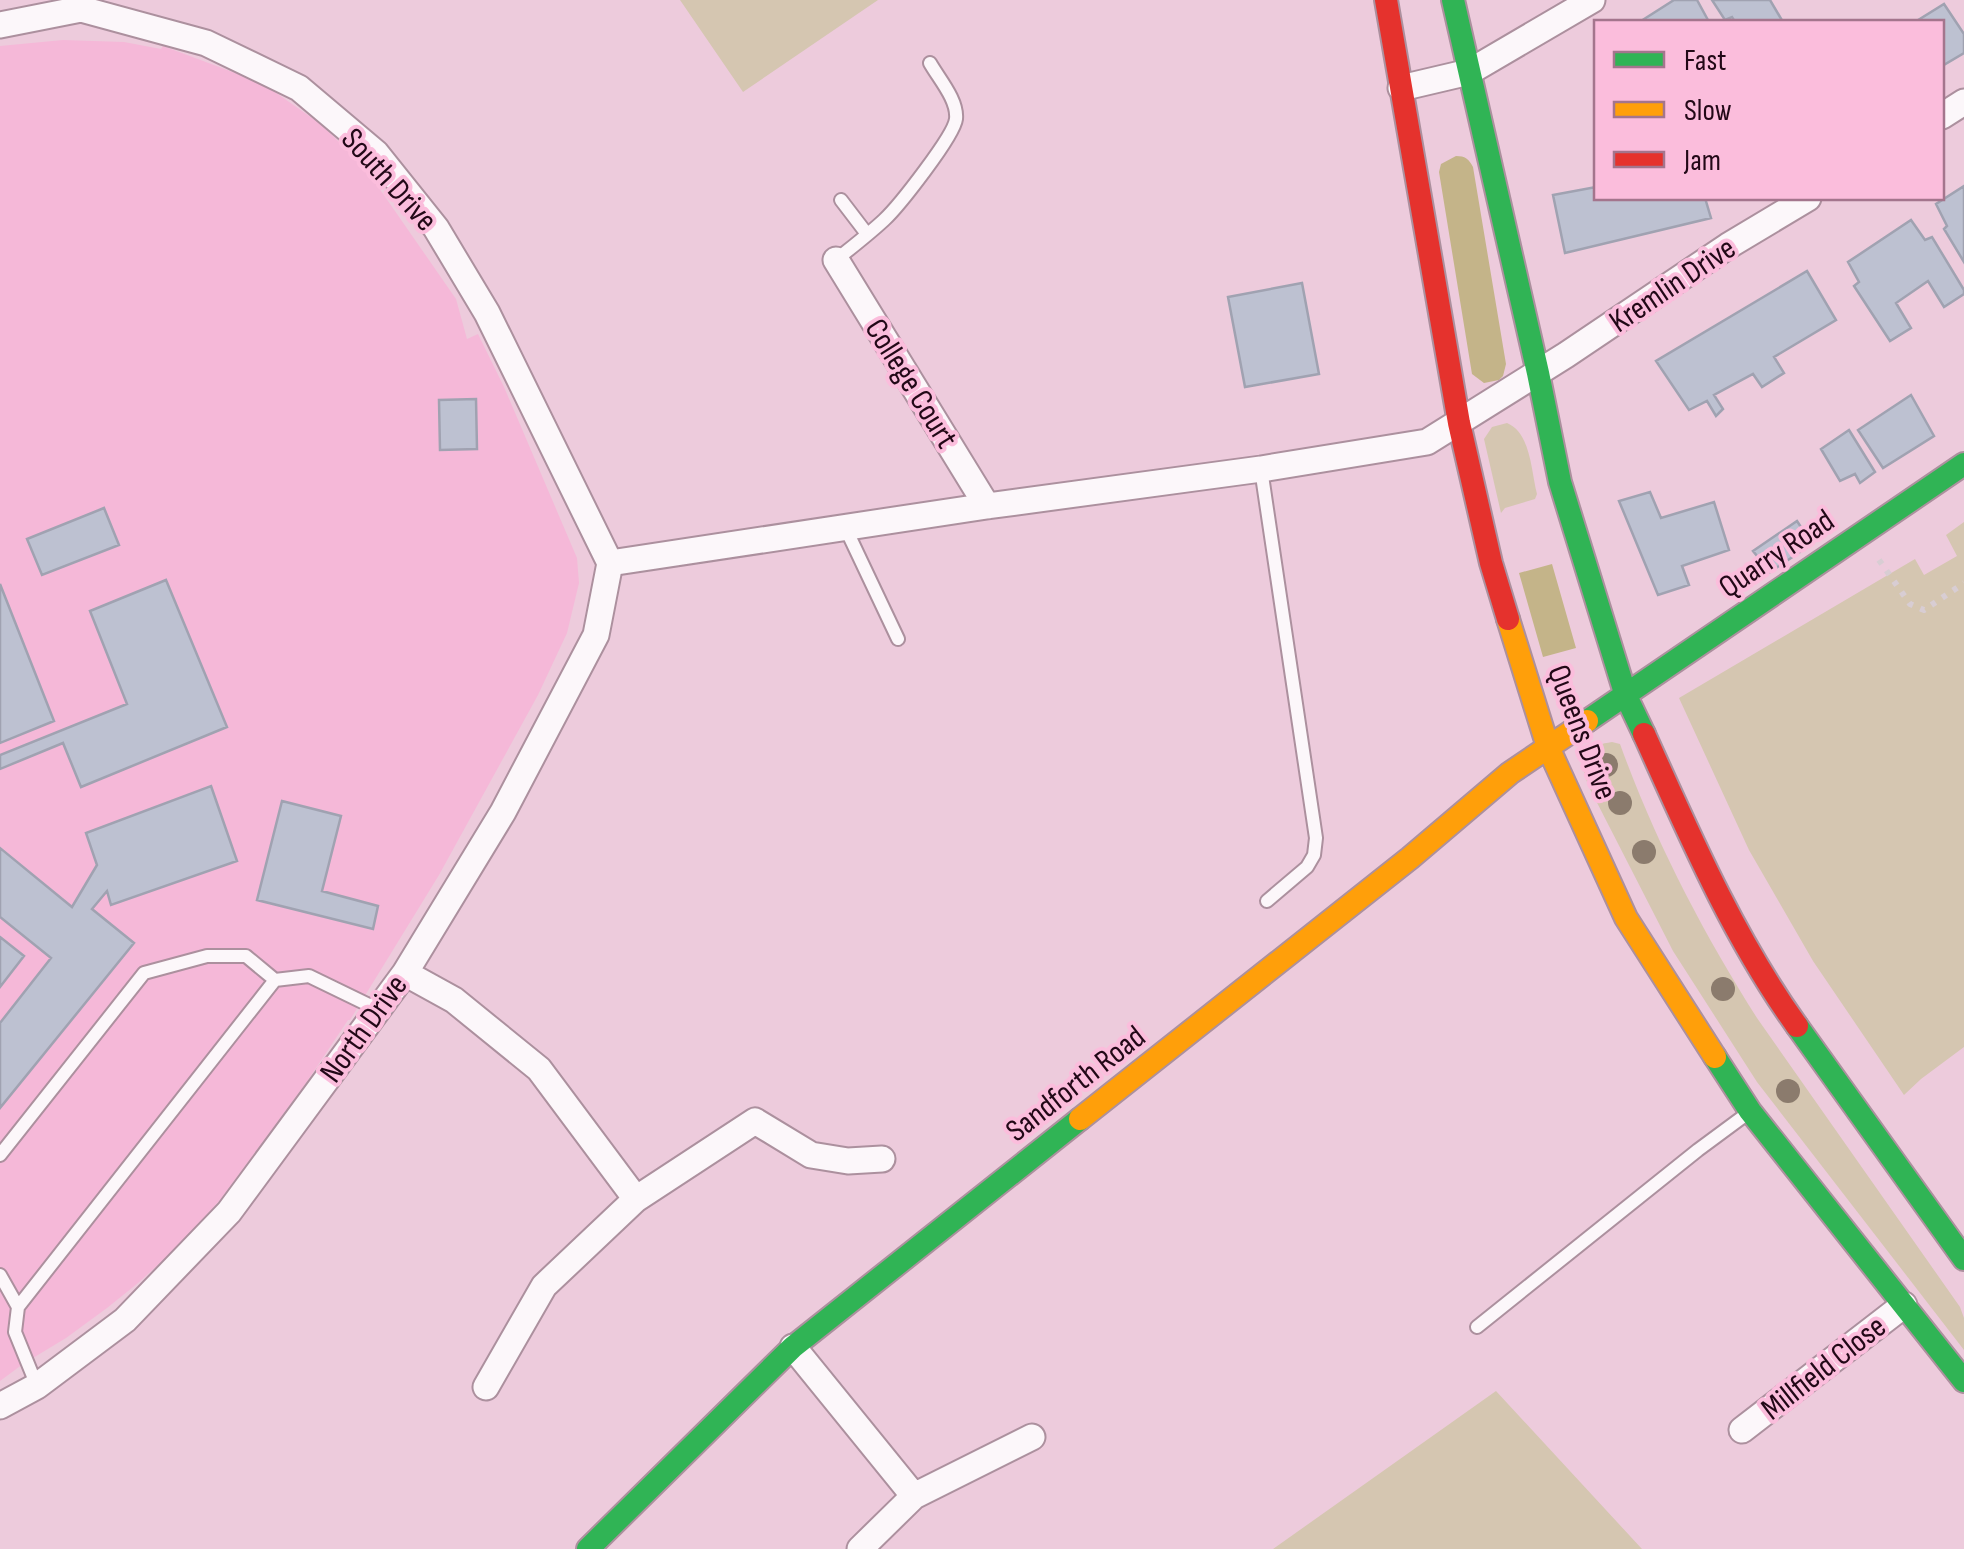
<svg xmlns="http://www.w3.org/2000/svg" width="1964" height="1549" font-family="'Sofia Sans Condensed',sans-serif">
<rect width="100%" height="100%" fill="#edcbdc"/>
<path fill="#f5b8d8" d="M 63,40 L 124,42 L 161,49 L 163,46 L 262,83 L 322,125 L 353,156 L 379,188 L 456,299 L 467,339 L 478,334 L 504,387 L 577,558 L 579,583 L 567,633 L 538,695 L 439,875 L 350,1020 L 348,1020 L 306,1083 L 220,1200 L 180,1245 L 138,1283 L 107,1308 L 66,1338 L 23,1364 L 0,1381 L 0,46 Z"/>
<path fill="#d5c6b1" d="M 680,0 L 878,0 L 743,92 Z
M 1507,423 C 1531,433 1531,471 1537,494 L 1535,499 L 1505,508 L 1501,513 L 1484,439 L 1492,427 Z
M 1964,522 L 1964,1047 L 1921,1079 L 1904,1095 L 1813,961 L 1749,850 L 1679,698 L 1915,559 L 1924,575 L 1957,556 L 1946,535 Z
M 1612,742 L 1620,744 C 1655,841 1702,931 1757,1018 L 1960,1307 L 1964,1318 L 1964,1350 L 1757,1082 L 1673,951 L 1589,787 C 1578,760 1579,747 1612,742 Z
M 1496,1391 L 1642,1549 L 1273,1549 Z"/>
<path fill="#c4b489" d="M 1456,156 C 1465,156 1469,159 1473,167 L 1506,364 L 1503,376 L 1499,380 L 1484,383 L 1472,374 L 1439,172 L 1441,164 Z
M 1552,564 L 1576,648 L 1543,657 L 1519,573 Z"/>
<path fill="#bdc1d1" stroke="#a0a2b1" stroke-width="2.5" d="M 1674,0 L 1697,0 L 1709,22 L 1641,21 Z
M 1712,0 L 1770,0 L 1783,22 L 1735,22 L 1732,17 L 1725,20 Z
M 1944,4 L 1964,34 L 1964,53 L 1942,66 L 1942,22 L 1915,22 Z
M 1964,186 L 1964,262 L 1944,229 L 1947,226 L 1936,204 Z
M 1596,187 L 1596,198 L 1705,198 L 1711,218 L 1565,253 L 1553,195 Z
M 1911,220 L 1925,240 L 1932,237 L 1964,290 L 1964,294 L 1944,307 L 1928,281 L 1896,303 L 1911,328 L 1890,341 L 1854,286 L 1859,282 L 1848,262 Z
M 1807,271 L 1836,320 L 1774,357 L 1784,373 L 1762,387 L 1753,374 L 1714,395 L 1723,409 L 1716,416 L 1707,401 L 1689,410 L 1656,361 Z
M 1302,283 L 1319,374 L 1245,387 L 1228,297 Z
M 1911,395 L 1934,436 L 1883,468 L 1858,430 Z
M 476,399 L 477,449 L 440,450 L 439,400 Z
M 1849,430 L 1875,472 L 1860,483 L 1855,474 L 1840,481 L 1821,449 Z
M 1650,492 L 1661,518 L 1714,502 L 1729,550 L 1682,566 L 1689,585 L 1658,595 L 1619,501 Z
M 104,508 L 119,545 L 42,575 L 27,539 Z
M 1797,521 L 1812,544 L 1770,572 L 1753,551 Z
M 166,580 L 227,727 L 81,787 L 63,743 L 0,769 L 0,755 L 127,704 L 90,611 Z
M 0,584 L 54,721 L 0,743 Z
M 211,786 L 237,861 L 111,905 L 107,891 L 92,909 L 134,943 L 0,1108 L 0,1023 L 51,958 L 0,917 L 0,848 L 72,907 L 97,865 L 86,833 Z
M 282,801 L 341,816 L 322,891 L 378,906 L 373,929 L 257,900 Z
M 0,937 L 24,956 L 0,987 Z"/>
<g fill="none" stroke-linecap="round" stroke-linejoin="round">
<g stroke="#ac909e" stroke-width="16">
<path id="lane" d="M 841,200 L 867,234
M 836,260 C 852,247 869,234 884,220 C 899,206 954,136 956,119 C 958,100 939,79 930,63
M 1261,469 L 1316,838 L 1314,855 L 1307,867 L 1267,901
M 845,527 L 898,639
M 0,1155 L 144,973 L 207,956 L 246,956 L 275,980
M 0,1275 L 18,1307
M 1477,1327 L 1698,1150 L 1744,1116
M 37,1386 L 15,1332 L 18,1307 L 275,980 L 309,976 L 377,1009"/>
</g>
<g stroke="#ac909e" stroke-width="29">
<path id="street" d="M 0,25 L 81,9 L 206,43 L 299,88 L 376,153 L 436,228 L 487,313 L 610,563
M 1401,88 L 1469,72 L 1592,0
M 1942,116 L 1964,102
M 836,260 L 987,506
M 610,563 L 987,506 L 1261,469 L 1427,442 L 1566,355 L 1728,246 L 1808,198
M 405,973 L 454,1000 L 539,1069 L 636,1199
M 793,1347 L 914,1496
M 486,1387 L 544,1286 L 636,1199 L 755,1121 L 811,1155 L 848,1161 L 882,1159
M 0,1406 L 37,1386 L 125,1320 L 229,1212 L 405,973 L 503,812 L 596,635 L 610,563
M 1742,1430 L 1904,1305
M 860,1549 L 914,1496 L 1032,1437"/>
</g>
<g stroke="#ac909e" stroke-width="26">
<path id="fast" d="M 1453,0 L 1538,373 L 1560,482 L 1626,696 L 1644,734
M 1587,721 L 1964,464
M 1797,1026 L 1964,1259
M 1715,1057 L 1750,1111 L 1964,1381
M 588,1549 L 793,1347 L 1080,1119"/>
</g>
<g stroke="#ac909e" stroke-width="26">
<path id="slow" d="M 1508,619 L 1548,747 L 1626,918 L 1715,1057
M 1080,1119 L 1410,858 L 1510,773 L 1587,721"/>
</g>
<g stroke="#ac909e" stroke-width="26">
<path id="jam" d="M 1386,0 L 1459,423 L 1491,563 L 1508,619
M 1644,734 C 1689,834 1733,937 1797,1026"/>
</g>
<path stroke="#d8cdd3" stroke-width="6" stroke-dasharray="5 8" stroke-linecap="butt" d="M 1879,560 L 1910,604 L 1924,610 L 1964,583"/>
<use href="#lane" stroke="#fcf7fa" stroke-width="12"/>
<use href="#street" stroke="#fcf7fa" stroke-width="25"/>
<use href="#fast" stroke="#30b455" stroke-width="22"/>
<use href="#slow" stroke="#ff9f0a" stroke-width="22"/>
<use href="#jam" stroke="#e5322d" stroke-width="22"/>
</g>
<g fill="#8b7b6d">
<circle cx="1606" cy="765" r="12"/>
<circle cx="1620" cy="803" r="12"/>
<circle cx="1644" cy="852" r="12"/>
<circle cx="1723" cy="989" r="12"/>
<circle cx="1788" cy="1091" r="12"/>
</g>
<g text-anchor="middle" stroke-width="8" stroke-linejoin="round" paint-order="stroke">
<g font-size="32" fill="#220817" stroke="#fbbddc">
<text transform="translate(390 179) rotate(48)" y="11">South Drive</text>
<text transform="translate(1672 284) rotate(-34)" y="11">Kremlin Drive</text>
<text transform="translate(912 383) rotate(58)" y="11">College Court</text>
<text transform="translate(1776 553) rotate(-34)" y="11">Quarry Road</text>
<text transform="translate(1583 732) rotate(69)" y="11">Queens Drive</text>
<text transform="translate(363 1028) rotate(-54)" y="11">North Drive</text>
<text transform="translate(1075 1083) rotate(-38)" y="11">Sandforth Road</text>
<text transform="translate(1823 1367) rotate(-38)" y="11">Millfield Close</text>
</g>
</g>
<rect x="1594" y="20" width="350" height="180" fill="#fbbddc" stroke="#a4758d" stroke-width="2.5"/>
<rect x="1614" y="52" width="50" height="15" fill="#30b455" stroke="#a4758d" stroke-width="2.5"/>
<text x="1684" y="70" font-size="30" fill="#220817">Fast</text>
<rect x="1614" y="102" width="50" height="15" fill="#ff9f0a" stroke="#a4758d" stroke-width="2.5"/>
<text x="1684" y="120" font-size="30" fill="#220817">Slow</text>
<rect x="1614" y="152" width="50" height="15" fill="#e5322d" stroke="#a4758d" stroke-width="2.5"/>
<text x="1684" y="170" font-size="30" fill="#220817">Jam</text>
</svg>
